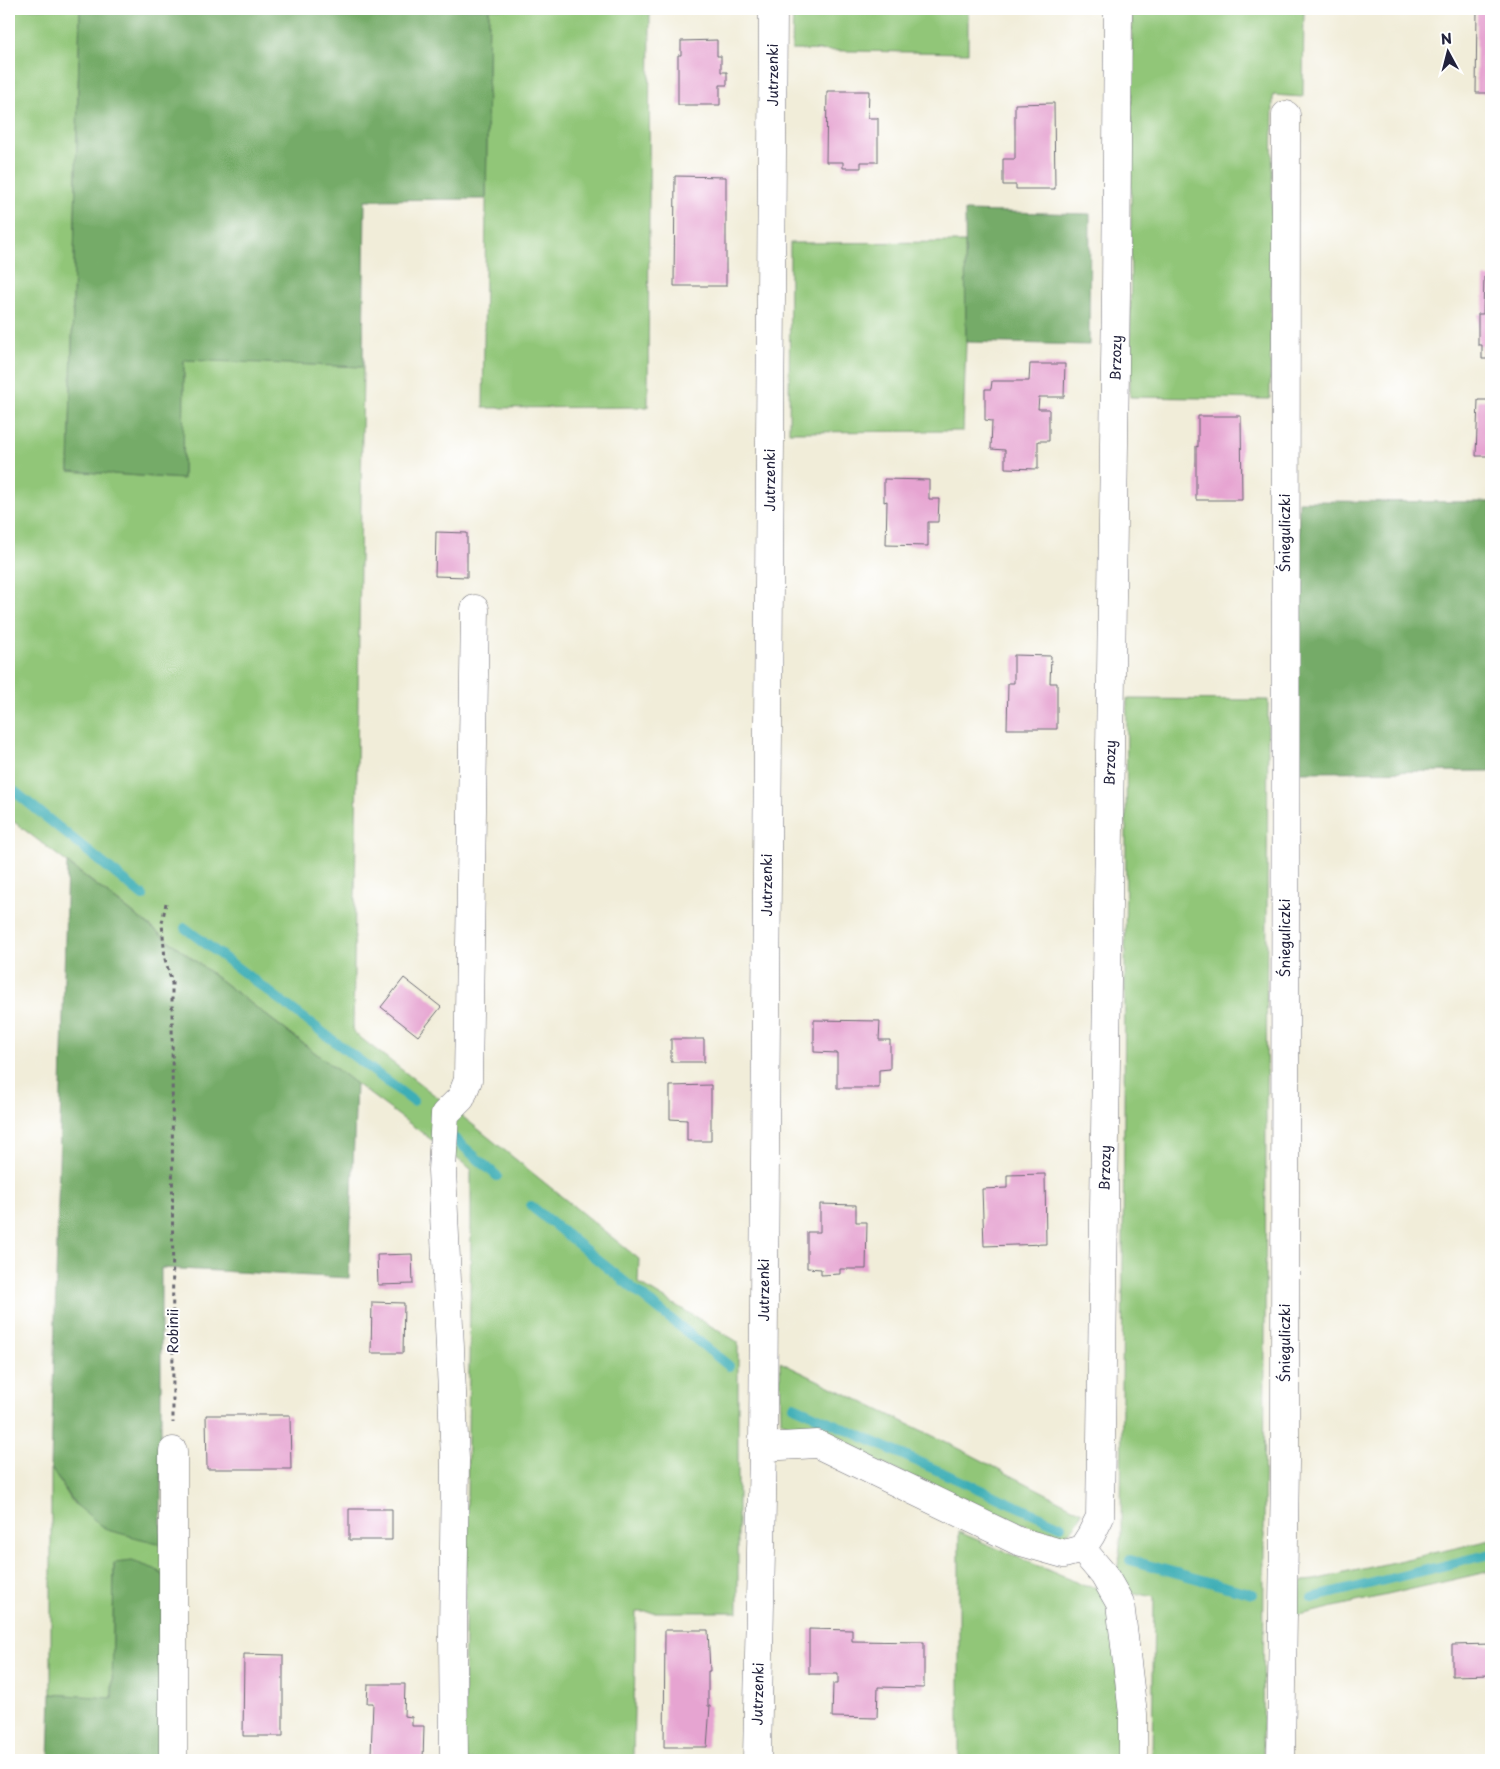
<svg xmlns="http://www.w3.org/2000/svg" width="1500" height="1769" font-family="'Playpen Sans',sans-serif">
<rect width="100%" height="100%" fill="#fff"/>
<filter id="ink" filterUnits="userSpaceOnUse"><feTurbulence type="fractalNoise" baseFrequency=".02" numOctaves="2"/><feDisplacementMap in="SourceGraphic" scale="10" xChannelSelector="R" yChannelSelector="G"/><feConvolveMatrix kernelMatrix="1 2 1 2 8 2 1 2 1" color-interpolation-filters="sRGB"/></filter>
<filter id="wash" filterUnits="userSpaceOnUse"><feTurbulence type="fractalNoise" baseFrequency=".0096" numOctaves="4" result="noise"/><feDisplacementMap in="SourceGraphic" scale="20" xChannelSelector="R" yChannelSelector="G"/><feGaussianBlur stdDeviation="1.12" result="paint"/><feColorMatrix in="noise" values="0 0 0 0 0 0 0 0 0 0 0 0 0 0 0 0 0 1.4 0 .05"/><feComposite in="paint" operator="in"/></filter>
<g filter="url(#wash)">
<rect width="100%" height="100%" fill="#f1edd9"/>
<path fill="#91c678" stroke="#5a745a" d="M 9,9 L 80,9 L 69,471 L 183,479 L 184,359 L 363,367 L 353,1032 L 472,1124 L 639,1259 L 638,1283 L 738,1342 L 738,1612 L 636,1612 L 633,1760 L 463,1760 L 471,1235 L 471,1169 L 356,1084 L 9,818 Z
M 489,9 L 650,9 L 648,407 L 483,408 Z
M 793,9 L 968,9 L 968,53 L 792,50 Z
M 1132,9 L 1304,9 L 1303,97 L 1273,95 L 1270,399 L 1130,397 Z
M 965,242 L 966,342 L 963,431 L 789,432 L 790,243 Z
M 1127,699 L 1268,700 L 1263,1760 L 1152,1760 L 1154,1597 L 1116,1589 L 1121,1533 Z
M 780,1362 L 960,1449 L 1082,1512 C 1076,1528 1069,1537 1051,1536 L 781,1421 Z
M 51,1468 L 74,1504 L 161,1544 L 167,1578 L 114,1563 L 112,1699 L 51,1694 Z
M 959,1532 L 1085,1586 L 1103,1588 L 1117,1641 L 1126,1760 L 959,1760 Z
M 1491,1540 L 1491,1571 L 1295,1616 L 1293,1582 L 1314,1580 Z"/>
<path fill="#74ab68" stroke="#4b6652" d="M 80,9 L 489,9 L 486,199 L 365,200 L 363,367 L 184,360 L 183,479 L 69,471 Z
M 965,211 L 1090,214 L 1089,345 L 966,342 Z
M 1299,501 L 1491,502 L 1491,771 L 1296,772 Z
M 67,863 L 356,1084 L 349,1278 L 161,1268 L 161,1544 L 107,1530 L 75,1504 L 51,1468 Z
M 132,1561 L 155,1569 L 167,1578 L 166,1760 L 49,1760 L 51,1694 L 112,1698 L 114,1563 Z"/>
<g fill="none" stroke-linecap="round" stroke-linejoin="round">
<path stroke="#3daeb6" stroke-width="10" d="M 9,787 L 143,896
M 185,928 L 413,1101
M 455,1139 L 497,1176
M 531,1206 L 729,1366
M 794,1406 L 1061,1526
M 1130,1560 L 1252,1594
M 1312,1598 L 1491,1554"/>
</g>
<g id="blocks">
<path fill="#e6a4d1" d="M 1477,9 L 1491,9 L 1491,93 L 1476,93 Z
M 717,40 L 717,56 L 721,56 L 721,72 L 727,72 L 727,85 L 720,85 L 720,105 L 678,105 L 678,55 L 681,55 L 681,41 Z
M 827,91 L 869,91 L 868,118 L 878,118 L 878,162 L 861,162 L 861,168 L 843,168 L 843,162 L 826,162 Z
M 1054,103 L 1055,189 L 1016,189 L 1016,185 L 1003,185 L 1003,159 L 1015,159 L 1015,104 Z
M 675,176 L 726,177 L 726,286 L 674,286 Z
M 1484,277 L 1491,277 L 1491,359 L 1482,359 L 1482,345 L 1478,345 L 1478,314 L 1483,314 Z
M 1030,364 L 1065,364 L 1064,397 L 1039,397 L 1038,409 L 1049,409 L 1049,441 L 1038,441 L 1038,469 L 1005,468 L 1005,450 L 991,449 L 992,421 L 985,420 L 985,389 L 991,389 L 992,381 L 1029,381 Z
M 1478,400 L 1491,400 L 1491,456 L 1476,456 Z
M 1198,416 L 1241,416 L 1242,500 L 1196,500 L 1196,446 L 1198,447 Z
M 884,479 L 929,480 L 929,499 L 939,499 L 938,522 L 928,522 L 928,546 L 886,545 L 887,501 L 884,502 Z
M 436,532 L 467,533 L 467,577 L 435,576 Z
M 1014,655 L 1051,656 L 1050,683 L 1057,683 L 1057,729 L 1007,729 L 1008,683 L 1014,683 Z
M 404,978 L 441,1007 L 418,1036 L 381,1007 Z
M 814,1020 L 880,1021 L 879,1040 L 890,1040 L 890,1069 L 879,1070 L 879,1088 L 837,1088 L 837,1053 L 814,1052 Z
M 671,1039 L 704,1039 L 704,1062 L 671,1062 Z
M 711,1085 L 711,1141 L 687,1141 L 687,1120 L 670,1119 L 670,1086 Z
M 1045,1174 L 1046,1244 L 984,1246 L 982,1189 L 1007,1188 L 1007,1175 Z
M 820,1204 L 856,1205 L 856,1222 L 867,1222 L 866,1269 L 840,1269 L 840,1274 L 821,1275 L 821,1269 L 807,1268 L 807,1232 L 820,1232 Z
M 412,1254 L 413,1284 L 378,1285 L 377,1255 Z
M 372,1302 L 404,1303 L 403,1353 L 371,1353 Z
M 206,1415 L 290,1415 L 291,1469 L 207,1469 Z
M 349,1509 L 392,1509 L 392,1540 L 349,1540 Z
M 809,1629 L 852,1630 L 852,1641 L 924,1642 L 924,1688 L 878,1687 L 877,1718 L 832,1717 L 833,1684 L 838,1684 L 838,1674 L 809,1674 Z
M 665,1630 L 708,1630 L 710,1671 L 708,1671 L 708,1706 L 710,1706 L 707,1747 L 664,1747 Z
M 1491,1644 L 1491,1675 L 1452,1676 L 1452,1645 Z
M 244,1654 L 283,1655 L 283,1736 L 243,1736 Z
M 368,1684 L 405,1684 L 404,1716 L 412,1717 L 412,1726 L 424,1726 L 423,1760 L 366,1760 L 366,1754 L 371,1754 L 373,1703 L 367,1703 Z"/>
</g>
</g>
<g filter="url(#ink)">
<use href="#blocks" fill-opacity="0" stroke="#6a6972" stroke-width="1"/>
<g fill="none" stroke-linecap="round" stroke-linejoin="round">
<g stroke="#6a6972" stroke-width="29">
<path id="minor" d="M 763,1447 L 817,1444 L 1018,1541 L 1064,1554 L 1082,1549 L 1091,1535 L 1100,1517 L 1116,291 L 1118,9
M 1082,1549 L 1104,1575 L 1120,1603 L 1133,1714 L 1133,1760
M 173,1760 L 173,1451
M 454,1760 L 453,1635 L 455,1459 L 442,1170 L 445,1114 L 461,1098 L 468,1080 L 475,609
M 757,1760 L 763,1447 L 773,9
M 1281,1760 L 1285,1463 L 1286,115"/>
</g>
<path stroke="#6a6972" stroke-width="3" stroke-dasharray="4 4" stroke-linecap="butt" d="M 166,903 L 162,923 L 165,959 L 172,983 L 173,1423"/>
<use href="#minor" stroke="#fff" stroke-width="28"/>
</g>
</g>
<g text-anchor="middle" stroke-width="4" stroke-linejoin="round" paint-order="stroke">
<g font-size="14" fill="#22223b" stroke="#fff">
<text transform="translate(773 75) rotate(-90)" y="5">Jutrzenki</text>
<text transform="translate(1116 358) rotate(-89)" y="5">Brzozy</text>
<text transform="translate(770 480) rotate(-90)" y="5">Jutrzenki</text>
<text transform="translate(1285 533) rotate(-90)" y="5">Śnieguliczki</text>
<text transform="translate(1110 763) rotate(-89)" y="5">Brzozy</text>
<text transform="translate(767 885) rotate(-90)" y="5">Jutrzenki</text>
<text transform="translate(1285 938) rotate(-90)" y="5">Śnieguliczki</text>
<text transform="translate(1105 1168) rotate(-89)" y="5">Brzozy</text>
<text transform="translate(764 1290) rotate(-90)" y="5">Jutrzenki</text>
<text transform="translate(173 1331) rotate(-90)" y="5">Robinii</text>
<text transform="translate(1285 1343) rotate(-90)" y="5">Śnieguliczki</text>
<text transform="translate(758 1694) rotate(-89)" y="5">Jutrzenki</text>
</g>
</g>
<rect width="1500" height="1769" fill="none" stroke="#fff" stroke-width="30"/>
<g transform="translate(1448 52) rotate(353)" stroke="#ffffff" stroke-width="4" paint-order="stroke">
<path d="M0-4L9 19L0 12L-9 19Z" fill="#22223b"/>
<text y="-8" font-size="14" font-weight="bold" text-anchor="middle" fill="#22223b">N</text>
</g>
</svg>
